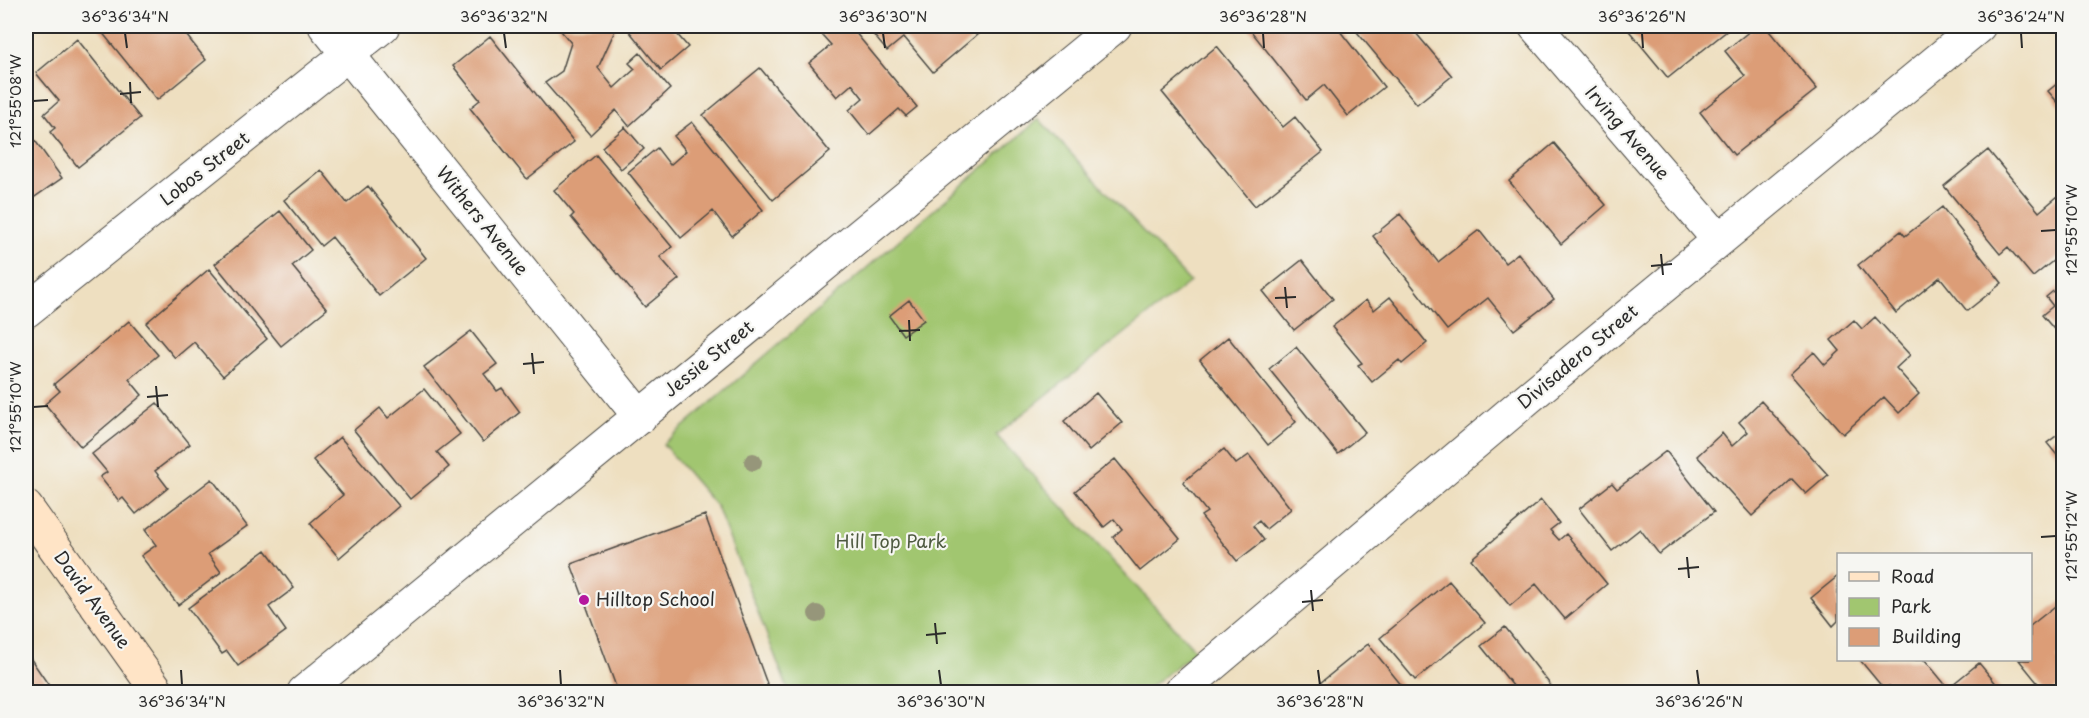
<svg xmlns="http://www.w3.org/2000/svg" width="2089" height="718" font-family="'Playpen Sans',sans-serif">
<rect width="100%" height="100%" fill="#f6f6f2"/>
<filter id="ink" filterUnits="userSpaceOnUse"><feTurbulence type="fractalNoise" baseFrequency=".0167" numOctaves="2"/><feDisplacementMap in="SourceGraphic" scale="12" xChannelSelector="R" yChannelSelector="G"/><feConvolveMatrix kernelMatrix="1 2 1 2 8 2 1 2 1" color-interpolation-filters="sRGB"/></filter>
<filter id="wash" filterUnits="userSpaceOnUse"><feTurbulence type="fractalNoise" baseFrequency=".008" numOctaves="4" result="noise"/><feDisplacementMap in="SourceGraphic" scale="24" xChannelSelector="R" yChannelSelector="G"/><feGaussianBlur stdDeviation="1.35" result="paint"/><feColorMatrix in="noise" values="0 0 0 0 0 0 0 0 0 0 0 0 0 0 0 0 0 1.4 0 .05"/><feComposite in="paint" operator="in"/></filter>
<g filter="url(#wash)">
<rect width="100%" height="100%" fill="#eedfc0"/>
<path fill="#a1c670" stroke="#66784e" stroke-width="1.5" d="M 1039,119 L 1190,282 L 996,435 L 1196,651 L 1143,692 L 789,692 L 717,507 L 663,444 Z"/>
<g id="blocks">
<path fill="#dc9d77" d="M 97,26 L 179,26 L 206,60 L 157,100 Z
M 557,26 L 617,26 L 598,68 L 614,88 L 635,69 L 629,63 L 640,53 L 670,89 L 629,126 L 616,110 L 590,135 L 545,83 L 562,71 L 571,43 Z
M 625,26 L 670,26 L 688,47 L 661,70 Z
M 814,26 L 850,26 L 917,107 L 906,116 L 899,109 L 869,135 L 849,110 L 863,98 L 852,84 L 837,97 L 809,63 L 831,45 Z
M 866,26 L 971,26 L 978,34 L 933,72 L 904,37 L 887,51 Z
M 1247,26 L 1336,26 L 1384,87 L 1348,116 L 1324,85 L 1306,100 Z
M 1352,26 L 1410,26 L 1452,76 L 1417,104 Z
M 1625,26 L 1733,26 L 1668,78 Z
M 1756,26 L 1765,26 L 1817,89 L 1734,155 L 1700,112 L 1745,76 L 1725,51 Z
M 490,36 L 574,142 L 527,179 L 470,108 L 480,100 L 453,66 Z
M 77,39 L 140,118 L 78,167 L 50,132 L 55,128 L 44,114 L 59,101 L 36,73 Z
M 1217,46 L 1283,127 L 1295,117 L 1323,152 L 1255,206 L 1162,92 Z
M 760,68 L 830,152 L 773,200 L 703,115 Z
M 2064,78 L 2064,110 L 2048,91 Z
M 692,122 L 763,210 L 732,236 L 713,211 L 681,238 L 628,172 L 657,148 L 670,165 L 686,151 L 674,136 Z
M 625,127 L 644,149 L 621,169 L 602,147 Z
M 26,128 L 62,178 L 26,203 Z
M 1554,143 L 1606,205 L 1561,244 L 1509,181 Z
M 1988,150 L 2039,212 L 2058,196 L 2064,203 L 2064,252 L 2033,277 L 2008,247 L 2000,254 L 1944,186 Z
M 596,155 L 672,247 L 660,257 L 679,279 L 645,307 L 571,217 L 574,214 L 554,190 Z
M 321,170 L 347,203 L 368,186 L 426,258 L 379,296 L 332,237 L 321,246 L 284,200 Z
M 1942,207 L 2002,283 L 1967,311 L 1940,277 L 1896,313 L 1858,265 L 1901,231 L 1905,236 Z
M 280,211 L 311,250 L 292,266 L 327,309 L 281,346 L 215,264 Z
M 1400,214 L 1438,262 L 1479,230 L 1505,263 L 1518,253 L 1554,299 L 1514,330 L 1488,298 L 1447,330 L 1373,236 Z
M 1302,260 L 1333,299 L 1294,330 L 1263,291 Z
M 209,269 L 267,339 L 223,376 L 194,342 L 175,358 L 146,323 Z
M 2064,282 L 2064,341 L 2042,315 L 2053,306 L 2046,297 Z
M 1390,297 L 1427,343 L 1402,364 L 1399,360 L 1372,382 L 1358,365 L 1362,363 L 1332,327 L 1366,300 L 1374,310 Z
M 909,300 L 924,320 L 903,335 L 889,316 Z
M 1875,317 L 1910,355 L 1896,368 L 1919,394 L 1899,413 L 1884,397 L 1843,434 L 1790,374 L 1814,352 L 1825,365 L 1840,351 L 1831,340 L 1854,320 L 1862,329 Z
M 129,321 L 158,355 L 129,379 L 142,395 L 81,447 L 45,404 L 60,391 L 54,384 Z
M 471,331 L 497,364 L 484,374 L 497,391 L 502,388 L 520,412 L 483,442 L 424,367 Z
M 1228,337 L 1296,422 L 1268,445 L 1200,360 Z
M 1296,347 L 1365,432 L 1338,454 L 1269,369 Z
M 424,389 L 460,434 L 437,452 L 449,467 L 410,499 L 354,430 L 380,408 L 388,418 Z
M 1096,393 L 1122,423 L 1089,451 L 1064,421 Z
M 1761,401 L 1828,475 L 1806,494 L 1792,479 L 1752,516 L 1697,456 L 1722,433 L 1732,446 L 1748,432 L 1739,422 Z
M 157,403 L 190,444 L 155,471 L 168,488 L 136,514 L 123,498 L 119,501 L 100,477 L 107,472 L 92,454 Z
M 2064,430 L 2064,464 L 2047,443 Z
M 340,437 L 399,506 L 339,558 L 310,523 L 343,495 L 313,460 Z
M 1224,449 L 1236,464 L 1249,455 L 1291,509 L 1266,529 L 1259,521 L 1253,526 L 1264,540 L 1237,561 L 1201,516 L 1207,512 L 1183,482 Z
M 1666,451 L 1714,512 L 1659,554 L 1640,529 L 1612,551 L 1579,509 L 1612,483 L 1617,489 Z
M 1115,459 L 1180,539 L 1140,571 L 1113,537 L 1122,529 L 1114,519 L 1104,527 L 1075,491 Z
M 212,479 L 247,526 L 208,554 L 221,572 L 178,605 L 141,556 L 156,545 L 145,530 Z
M 1541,500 L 1559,523 L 1550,530 L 1559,540 L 1566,534 L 1607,584 L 1565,619 L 1536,584 L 1510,606 L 1471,559 Z
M 705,515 L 770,692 L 618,692 L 571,564 Z
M 266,550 L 294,588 L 269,607 L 286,631 L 238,666 L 227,651 L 222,654 L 188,608 Z
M 1838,576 L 1838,621 L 1833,626 L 1811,598 Z
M 1449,581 L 1485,623 L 1415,680 L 1380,638 Z
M 2064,599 L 2064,652 L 2057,658 L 2064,666 L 2064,683 L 2051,692 L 2045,692 L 2019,660 L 2030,660 L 2030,626 Z
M 1505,627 L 1556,692 L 1518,692 L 1481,646 Z
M 1368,644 L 1407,692 L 1309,692 Z
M 26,652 L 50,687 L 43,692 L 26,692 Z
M 1860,660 L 1925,660 L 1948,688 L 1979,663 L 2003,692 L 1894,692 L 1889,686 L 1884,689 Z"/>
</g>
</g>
<g filter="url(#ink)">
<use href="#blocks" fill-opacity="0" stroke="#484641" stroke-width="1.5"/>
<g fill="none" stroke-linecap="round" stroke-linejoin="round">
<g stroke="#484641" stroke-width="35">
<path id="street" d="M 325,26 L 640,417
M 1535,26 L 1719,240
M 26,311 L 383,26
M 304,692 L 1115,26
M 1180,692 L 1528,398 L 1979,26"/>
</g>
<g stroke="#484641" stroke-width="35">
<path id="secondary" d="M 26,507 L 158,692"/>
</g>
<use href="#street" stroke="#fff" stroke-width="33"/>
<use href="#secondary" stroke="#ffe4c6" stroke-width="33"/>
</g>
<g fill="#96967a">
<circle cx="753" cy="462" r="9"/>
<circle cx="817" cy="614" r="9"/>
</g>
</g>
<path fill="none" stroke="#2b2b2b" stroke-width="2" d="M 125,33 L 127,48M 504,33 L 506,48M 883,33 L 885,48M 1263,33 L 1264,48M 1642,33 L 1643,48M 2021,33 L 2022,48M 130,82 L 131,103M 120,94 L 141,92M 33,101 L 48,100M 2041,231 L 2056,230M 1661,254 L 1663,275M 1651,266 L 1672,264M 1285,287 L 1287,308M 1275,298 L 1296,297M 909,320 L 910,341M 899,331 L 920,330M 532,353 L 534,374M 523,364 L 544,362M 156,386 L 158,407M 147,397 L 168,395M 33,407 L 48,406M 2041,537 L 2056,536M 1687,557 L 1689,578M 1678,569 L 1699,567M 1311,590 L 1313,611M 1302,602 L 1323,600M 935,623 L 937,644M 926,635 L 946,633M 181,670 L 182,685M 560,670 L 561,685M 939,670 L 941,685M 1318,670 L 1320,685M 1697,670 L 1699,685"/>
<circle fill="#b5179e" stroke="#f6f6f2" stroke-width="2" cx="584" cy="600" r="6"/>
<g text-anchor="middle" stroke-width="4.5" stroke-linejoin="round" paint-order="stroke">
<g font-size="18" fill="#2b2b2b" stroke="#f6f6f2">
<text transform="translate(1627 133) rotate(49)" y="6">Irving Avenue</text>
<text transform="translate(205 169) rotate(-38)" y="6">Lobos Street</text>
<text transform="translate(482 221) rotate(51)" y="6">Withers Avenue</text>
<text transform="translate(1578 357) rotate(-40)" y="6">Divisadero Street</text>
<text transform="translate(709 359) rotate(-39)" y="6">Jessie Street</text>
<text transform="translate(92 600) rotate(54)" y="6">David Avenue</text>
</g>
<g font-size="18" fill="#4e5a40" stroke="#f6f6f2">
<text x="891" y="548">Hill Top Park</text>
</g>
<g font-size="18" fill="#2b2b2b" stroke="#f6f6f2" text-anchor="start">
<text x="596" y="606">Hilltop School</text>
</g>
</g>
<rect width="2089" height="718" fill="none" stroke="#f6f6f2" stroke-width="66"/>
<rect x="1837" y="553" width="195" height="108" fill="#f6f6f2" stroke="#a5a5a2" stroke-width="1.5"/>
<rect x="1849" y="572" width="30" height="9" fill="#ffe4c6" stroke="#a5a5a2" stroke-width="1.5"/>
<text x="1891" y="583" font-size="18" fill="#2b2b2b">Road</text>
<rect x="1849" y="598" width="30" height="18" fill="#a1c670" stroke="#a5a5a2" stroke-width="1.5"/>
<text x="1891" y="613" font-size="18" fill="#2b2b2b">Park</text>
<rect x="1849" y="628" width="30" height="18" fill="#dc9d77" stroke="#a5a5a2" stroke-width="1.5"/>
<text x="1891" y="643" font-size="18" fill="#2b2b2b">Building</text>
<rect x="33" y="33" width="2023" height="652" fill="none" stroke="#2b2b2b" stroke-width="2"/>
<g font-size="15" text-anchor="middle" fill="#2b2b2b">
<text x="125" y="22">36°36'34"N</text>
<text x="504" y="22">36°36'32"N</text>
<text x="883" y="22">36°36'30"N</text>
<text x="1263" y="22">36°36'28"N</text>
<text x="1642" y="22">36°36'26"N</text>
<text x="2021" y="22">36°36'24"N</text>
<text transform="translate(16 101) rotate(-90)" y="5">121°55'08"W</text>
<text transform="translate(2072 230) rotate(-90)" y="5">121°55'10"W</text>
<text transform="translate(16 407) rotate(-90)" y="5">121°55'10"W</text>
<text transform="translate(2072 536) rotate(-90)" y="5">121°55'12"W</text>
<text x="182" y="707">36°36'34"N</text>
<text x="561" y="707">36°36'32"N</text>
<text x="941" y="707">36°36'30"N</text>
<text x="1320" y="707">36°36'28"N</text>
<text x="1699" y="707">36°36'26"N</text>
</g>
</svg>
